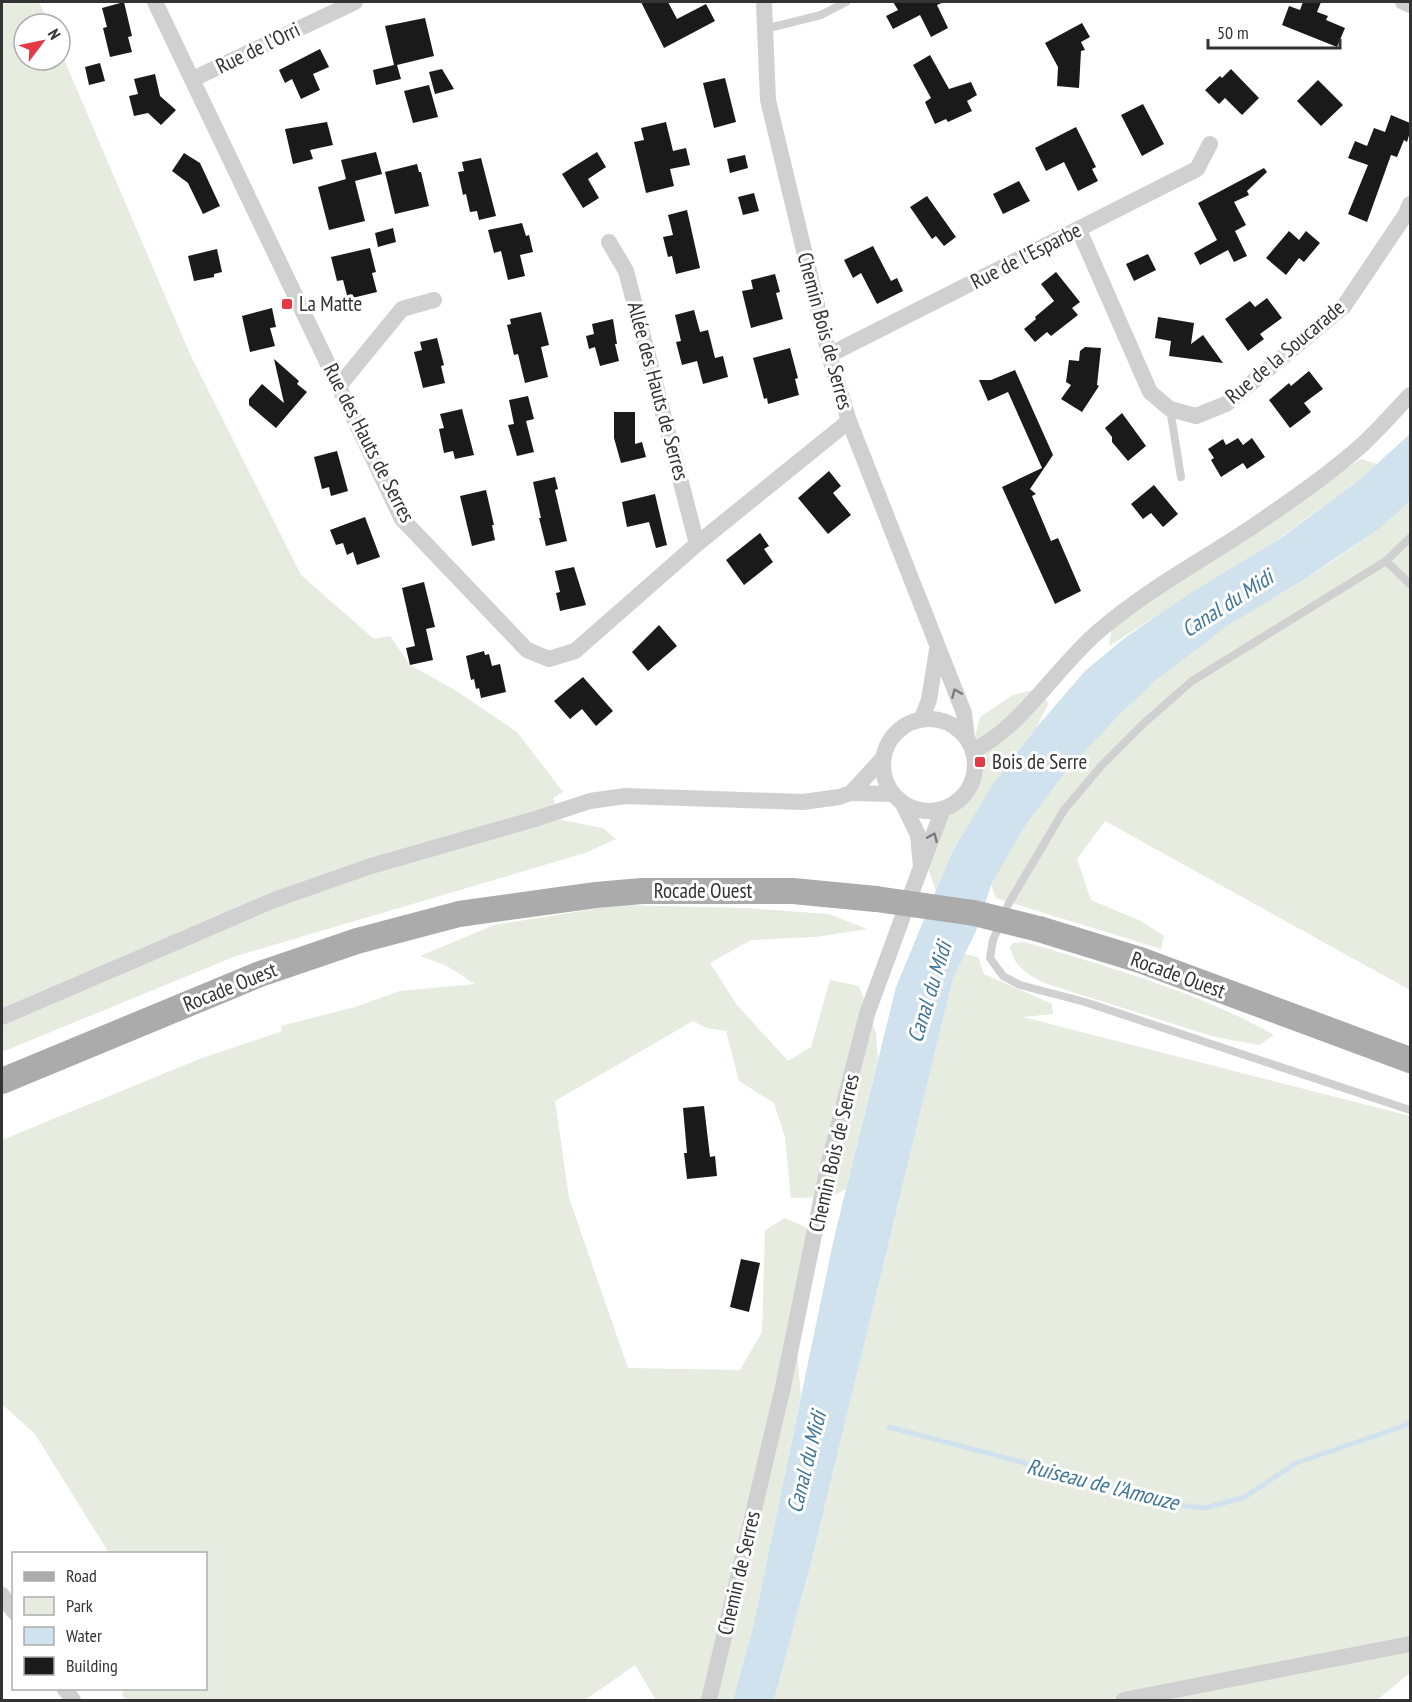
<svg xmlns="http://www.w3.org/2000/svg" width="1412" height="1702" font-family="'PT Sans Narrow',sans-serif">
<rect width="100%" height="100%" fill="#fff"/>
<path fill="#e6ecdf" d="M 2,2 L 39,2 L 49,24 L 24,24 L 24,60 L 60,60 L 60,50 L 190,354 L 301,575 L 374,639 L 390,636 L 410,665 L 455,690 L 517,732 L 563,792 L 553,798 L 562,820 L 603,828 L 616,839 L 585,853 L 236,956 L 2,1052 Z
M 1361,459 L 1377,464 L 1358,481 L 1276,541 L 1109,646 L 1113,620 Z
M 1410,501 L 1410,990 L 1105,821 L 1077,859 L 1091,900 L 1141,921 L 1164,936 L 1161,949 L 996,898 L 991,885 C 1002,866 1011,845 1024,826 C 1075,750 1151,678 1227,626 C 1252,609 1279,596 1305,579 C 1342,556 1378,530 1410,501 Z
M 1034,690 L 1049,703 L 1036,728 L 990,788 L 952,852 L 936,891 L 927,866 L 947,818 L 964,802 L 973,744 L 980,717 L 1013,695 Z
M 619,905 L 746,908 L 829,914 L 867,929 L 815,937 L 751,940 L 710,963 L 737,1005 L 788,1061 L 811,1047 L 830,980 L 859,986 L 876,1033 L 878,1058 L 846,1189 L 831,1197 L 791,1198 L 785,1137 L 774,1103 L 739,1081 L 726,1031 L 706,1028 L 693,1021 L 555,1101 L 569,1198 L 628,1368 L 740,1370 L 762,1332 L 765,1230 L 785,1218 L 819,1233 L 795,1330 L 801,1395 L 753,1627 L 733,1700 L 656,1700 L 635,1665 L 585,1700 L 126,1700 L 122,1695 L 124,1689 L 206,1688 L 206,1554 L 109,1553 L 35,1434 L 2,1404 L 2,1140 L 202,1058 L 282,1031 L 281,1026 L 355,1007 L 400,991 L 475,984 L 447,966 L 420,956 L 494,925 Z
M 1025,942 C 1108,967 1199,992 1274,1035 L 1259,1045 L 1215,1037 L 1044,983 C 1027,974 1014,967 1010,947 L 1013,943 Z
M 964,954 L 978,957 L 984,974 L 1052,1004 L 1053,1014 L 1023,1017 L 1410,1116 L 1410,1673 L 1377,1700 L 774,1700 L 811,1563 L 953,978 Z"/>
<path fill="#cfe2ee" d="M 1410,434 L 1410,501 L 1380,528 L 1305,579 L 1227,626 L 1155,681 L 1120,714 L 1066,771 L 1024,827 L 991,885 L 976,931 L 953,978 L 811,1563 L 774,1700 L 733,1700 L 753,1627 L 834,1238 L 896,987 L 952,852 L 990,788 L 1036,728 L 1085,671 L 1126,637 L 1192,592 L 1281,538 L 1358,481 Z"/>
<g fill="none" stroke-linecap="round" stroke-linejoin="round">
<path stroke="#cfe2ee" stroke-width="5" d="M 889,1427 L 1025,1463 L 1168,1504 L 1205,1508 L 1245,1497 L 1296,1463 L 1404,1426 L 1410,1421"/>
</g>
<path fill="#1a1a1a" d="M 124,2 L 132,36 L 128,37 L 132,52 L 110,57 L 103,28 L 107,27 L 102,8 Z
M 641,2 L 668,2 L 677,19 L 706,4 L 715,21 L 664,48 Z
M 893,2 L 944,2 L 937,5 L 948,28 L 931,37 L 920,15 L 893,29 L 886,16 L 898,10 Z
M 1303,2 L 1321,2 L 1317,12 L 1328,16 L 1326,20 L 1345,28 L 1337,47 L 1282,25 L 1289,6 L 1300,10 Z
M 425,18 L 434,56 L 397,65 L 401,79 L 376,85 L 373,70 L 394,65 L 385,26 Z
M 1082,23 L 1090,37 L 1081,42 L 1085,50 L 1081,51 L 1079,88 L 1057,86 L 1058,67 L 1045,43 Z
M 320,49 L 329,67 L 313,74 L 320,90 L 301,99 L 292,79 L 285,83 L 279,70 Z
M 930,55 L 949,89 L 971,82 L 977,95 L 967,101 L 972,111 L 948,122 L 946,119 L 935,124 L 925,102 L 931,98 L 913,65 Z
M 100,63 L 105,81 L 89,85 L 85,67 Z
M 442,69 L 454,89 L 435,94 L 429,72 Z
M 1231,69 L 1259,98 L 1242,115 L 1225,98 L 1219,104 L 1205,90 L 1220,76 L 1222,78 Z
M 155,74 L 160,96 L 176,110 L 161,125 L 148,113 L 134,116 L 129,96 L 138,94 L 134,79 Z
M 725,78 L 736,122 L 714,128 L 703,83 Z
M 1318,80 L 1343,105 L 1321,126 L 1297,101 Z
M 429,85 L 438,117 L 413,123 L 404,91 Z
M 1143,104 L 1164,144 L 1142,156 L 1121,115 Z
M 1391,115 L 1410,123 L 1410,132 L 1407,142 L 1404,140 L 1397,157 L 1391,155 L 1367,222 L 1348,214 L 1368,165 L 1348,158 L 1355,141 L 1367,146 L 1374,128 L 1385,132 Z
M 327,122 L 333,145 L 310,150 L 313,159 L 293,164 L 285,129 Z
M 666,122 L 673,151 L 686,148 L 690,165 L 670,169 L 674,186 L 646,193 L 634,142 L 644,140 L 641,128 Z
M 1076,127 L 1096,167 L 1092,169 L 1098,181 L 1078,191 L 1064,162 L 1046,171 L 1035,148 Z
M 376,152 L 382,174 L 355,181 L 365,221 L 329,230 L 318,187 L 346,179 L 341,160 Z
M 597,152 L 606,167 L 588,179 L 599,198 L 583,208 L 562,174 Z
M 184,153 L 200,163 L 220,206 L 203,214 L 188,183 L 172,171 Z
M 745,155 L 748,168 L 730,173 L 727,159 Z
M 481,158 L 496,216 L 479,220 L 477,211 L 470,212 L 466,194 L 463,195 L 458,172 L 464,171 L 462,162 Z
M 417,164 L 419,172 L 421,172 L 429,206 L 395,214 L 385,172 Z
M 1264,168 L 1267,172 L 1247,191 L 1249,195 L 1234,202 L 1246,225 L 1235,231 L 1247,256 L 1234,262 L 1228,250 L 1200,265 L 1194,253 L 1217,240 L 1198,203 Z
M 1019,181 L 1030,201 L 1003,214 L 993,194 Z
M 754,193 L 759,211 L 743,215 L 738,197 Z
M 927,196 L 956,237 L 944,246 L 936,236 L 932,239 L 910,207 Z
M 687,210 L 700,268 L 676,274 L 672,256 L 668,257 L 663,237 L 673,235 L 668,215 Z
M 522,223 L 526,236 L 529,235 L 533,252 L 520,255 L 525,276 L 508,280 L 501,251 L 494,253 L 488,230 Z
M 393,228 L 396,242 L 378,247 L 375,233 Z
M 1289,231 L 1299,240 L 1306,231 L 1320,243 L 1304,262 L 1299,258 L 1286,275 L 1266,258 Z
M 873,246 L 891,281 L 897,278 L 903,291 L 877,304 L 861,273 L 853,278 L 844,260 Z
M 370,248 L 376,272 L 372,273 L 377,292 L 348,299 L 343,280 L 337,281 L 331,257 Z
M 217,249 L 222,272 L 214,274 L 214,277 L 194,281 L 188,256 Z
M 1148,254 L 1156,270 L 1134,281 L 1126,264 Z
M 1056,272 L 1080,302 L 1072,308 L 1078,315 L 1051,336 L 1047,332 L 1035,342 L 1024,329 L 1036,319 L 1035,317 L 1054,301 L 1041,284 Z
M 775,274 L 780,292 L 776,293 L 783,319 L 751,328 L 742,291 L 753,289 L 751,280 Z
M 1267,298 L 1282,318 L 1260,334 L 1264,339 L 1248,351 L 1225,319 L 1250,301 L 1255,307 Z
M 272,308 L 276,327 L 270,328 L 275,346 L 250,352 L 242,316 Z
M 694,310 L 700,332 L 708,330 L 715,358 L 723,356 L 728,377 L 703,384 L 697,361 L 682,365 L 676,342 L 681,341 L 675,315 Z
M 541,312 L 549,345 L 541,347 L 548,377 L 525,383 L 518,354 L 514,355 L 507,325 L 511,324 L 510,319 Z
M 1158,317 L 1194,323 L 1191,344 L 1203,335 L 1223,363 L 1169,356 L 1171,341 L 1155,338 Z
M 613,319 L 617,344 L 615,344 L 619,361 L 600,366 L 595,347 L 589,349 L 586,336 L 594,334 L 592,324 Z
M 437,338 L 444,365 L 441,366 L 445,383 L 423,388 L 414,352 L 422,350 L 420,342 Z
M 1085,347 L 1101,348 L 1097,385 L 1099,386 L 1082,412 L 1061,399 L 1071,385 L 1066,382 L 1069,360 L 1079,361 L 1080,351 Z
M 790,348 L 798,378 L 795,379 L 799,395 L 768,404 L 767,398 L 764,399 L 753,358 Z
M 274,359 L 299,381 L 297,384 L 307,392 L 276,428 L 249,405 L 249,399 L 262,384 L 284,403 Z
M 1015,370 L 1053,455 L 1030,489 L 1036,494 L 1032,496 L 1051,541 L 1058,538 L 1081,591 L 1055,604 L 1002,487 L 1042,468 L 1008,392 L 988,401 L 979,380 L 991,380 Z
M 1309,371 L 1323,389 L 1304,403 L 1311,412 L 1290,428 L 1269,400 L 1289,383 L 1291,386 Z
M 528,396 L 534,419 L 526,421 L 534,452 L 517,456 L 508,425 L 514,424 L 509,400 Z
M 462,409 L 474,455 L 455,459 L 453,451 L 444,453 L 439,429 L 444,428 L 440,414 Z
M 614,412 L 635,412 L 635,444 L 642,442 L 646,457 L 621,463 L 614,438 Z
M 1122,413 L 1146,446 L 1128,461 L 1112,442 L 1112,437 L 1105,428 Z
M 1238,438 L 1243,445 L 1252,438 L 1265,457 L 1247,469 L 1243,463 L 1221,477 L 1211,460 L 1214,458 L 1208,449 L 1223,439 L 1226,445 Z
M 337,451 L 348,491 L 331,496 L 329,487 L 322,489 L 314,457 Z
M 829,471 L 841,486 L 833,493 L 851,515 L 828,534 L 798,498 Z
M 555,477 L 558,489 L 555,490 L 567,541 L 546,546 L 539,518 L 541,518 L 533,482 Z
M 1154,485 L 1178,514 L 1163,527 L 1151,513 L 1143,519 L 1131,504 Z
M 486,490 L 494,525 L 492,525 L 495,540 L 472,546 L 460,496 Z
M 655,494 L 667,545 L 656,548 L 649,522 L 627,527 L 622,502 Z
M 365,517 L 380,557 L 357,565 L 353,552 L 347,555 L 343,543 L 336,545 L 330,530 Z
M 760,533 L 769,546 L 764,549 L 773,562 L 744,585 L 726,560 Z
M 574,567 L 586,605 L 560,611 L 556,593 L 560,592 L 555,571 Z
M 424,582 L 435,627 L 426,629 L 433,660 L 410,665 L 406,648 L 415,646 L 402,588 Z
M 659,625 L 677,646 L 648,671 L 632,652 Z
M 484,651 L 485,655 L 489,654 L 492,666 L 500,664 L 506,692 L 481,698 L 479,688 L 476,689 L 474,679 L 471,680 L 466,656 Z
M 583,677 L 613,711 L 596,726 L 582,709 L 570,719 L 554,701 Z
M 704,1106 L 710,1157 L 715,1156 L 717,1176 L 687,1179 L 684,1153 L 687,1153 L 683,1108 Z
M 741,1259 L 760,1263 L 749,1312 L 730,1307 Z"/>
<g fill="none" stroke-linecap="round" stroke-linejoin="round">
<path stroke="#d0d0d0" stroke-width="8" d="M 765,29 L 821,15 L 846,2
M 1170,409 L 1181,477
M 1410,538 L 1386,561 L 1192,681 L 1143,724 L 1102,765 L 1064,810 L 1009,903 L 993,940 L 990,958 L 1003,976 L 1020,985 L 1085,1002 L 1410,1110
M 1386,561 L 1410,584"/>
<path stroke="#d0d0d0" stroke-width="16" d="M 155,2 L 402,519 L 527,650 L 549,659 L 575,651 L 697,544 L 849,421
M 764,2 L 768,100 L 829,355 L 849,421 L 964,713 L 967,739
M 1403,2 L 1410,5
M 193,79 L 355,2
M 1079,230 L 1150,392 L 1170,409 L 1196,416 L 1226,404 L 1344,306 L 1406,214 L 1410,204
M 609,242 L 626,271 L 697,544
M 829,355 L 1197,169 L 1210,144
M 339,386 L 402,309 L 434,300
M883 765a46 46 0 1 1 92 0a46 46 0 1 1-92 0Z
M 921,720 L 929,700 L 937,650
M 973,751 C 1024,725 1056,667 1100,630 C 1149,588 1205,559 1258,523 C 1293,499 1332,472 1363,444 C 1380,428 1395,411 1410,395
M 851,793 L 884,757
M 902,802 L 918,835 L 921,867 L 943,809
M 2,1017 L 274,900 L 371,866 L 535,819 L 590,801 L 625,796 L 803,802 L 839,797 L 851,793 L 893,794
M 2,1595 L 14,1612
M 64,1688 L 73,1700
M 709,1700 L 783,1387 L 828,1166 L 867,1014 L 921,867
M 1124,1700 L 1410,1644"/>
<path stroke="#ababab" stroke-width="26" d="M 1039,929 L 1140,960 L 1410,1060
M 2,1081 L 260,974 L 357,941 L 459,914 L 596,895 L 642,891 L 793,891 L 876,899"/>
<path stroke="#ababab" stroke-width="26" d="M 876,899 L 974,913 L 1039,929"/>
</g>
<defs><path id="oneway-chevron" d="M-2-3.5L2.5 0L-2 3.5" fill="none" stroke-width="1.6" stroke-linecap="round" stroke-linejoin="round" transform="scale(1.5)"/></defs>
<g stroke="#7a7a7a">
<use href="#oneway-chevron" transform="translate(956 693) rotate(-113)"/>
<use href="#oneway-chevron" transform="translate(933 837) rotate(-67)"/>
</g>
<g fill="#e63946" stroke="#fff" stroke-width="2">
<rect x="281" y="298" width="12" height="12" rx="3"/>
<rect x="974" y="756" width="12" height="12" rx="3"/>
</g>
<g text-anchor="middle" stroke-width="6" stroke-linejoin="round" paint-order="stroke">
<g font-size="21" fill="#333" stroke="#fff">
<text transform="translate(258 48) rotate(-26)" y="7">Rue de l'Orri</text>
<text transform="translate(1026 256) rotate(-27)" y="7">Rue de l'Esparbe</text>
<text transform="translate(825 331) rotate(75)" y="7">Chemin Bois de Serres</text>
<text transform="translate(1285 352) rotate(-40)" y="7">Rue de la Soucarade</text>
<text transform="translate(658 391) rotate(75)" y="7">Allée des Hauts de Serres</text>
<text transform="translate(369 443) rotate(63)" y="7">Rue des Hauts de Serres</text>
<text x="703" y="898">Rocade Ouest</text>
<text transform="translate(1178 975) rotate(20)" y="7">Rocade Ouest</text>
<text transform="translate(230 987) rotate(-22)" y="7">Rocade Ouest</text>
<text transform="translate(834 1153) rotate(-77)" y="7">Chemin Bois de Serres</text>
<text transform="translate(739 1573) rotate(-77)" y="7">Chemin de Serres</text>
</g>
<g font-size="21" fill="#333" stroke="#fff" text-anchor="start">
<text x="299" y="311">La Matte</text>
<text x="992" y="769">Bois de Serre</text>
</g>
<g font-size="22" font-style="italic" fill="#3f7597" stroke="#fff">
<text transform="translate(1227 603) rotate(-33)" y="8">Canal du Midi</text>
<text transform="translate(929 992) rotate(-73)" y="8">Canal du Midi</text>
<text transform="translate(806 1462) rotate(-76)" y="8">Canal du Midi</text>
<text transform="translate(1103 1484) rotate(14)" y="8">Ruiseau de l'Amouze</text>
</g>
</g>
<rect width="1412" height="1702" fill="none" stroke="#333333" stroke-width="6"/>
<rect x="12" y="1552" width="195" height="138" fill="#ffffff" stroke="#adadad" stroke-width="1.5"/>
<rect x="24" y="1572" width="30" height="9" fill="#ababab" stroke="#adadad" stroke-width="1.5"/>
<text x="66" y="1582" font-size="18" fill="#333333">Road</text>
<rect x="24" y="1597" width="30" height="18" fill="#e6ecdf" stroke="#adadad" stroke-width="1.5"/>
<text x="66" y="1612" font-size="18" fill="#333333">Park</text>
<rect x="24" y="1627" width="30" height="18" fill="#cfe2ee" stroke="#adadad" stroke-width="1.5"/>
<text x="66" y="1642" font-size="18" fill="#333333">Water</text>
<rect x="24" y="1657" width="30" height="18" fill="#1a1a1a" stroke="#adadad" stroke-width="1.5"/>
<text x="66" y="1672" font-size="18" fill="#333333">Building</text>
<g transform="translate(42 42) rotate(58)"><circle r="28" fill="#ffffff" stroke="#adadad" stroke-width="1.5"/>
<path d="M0-4.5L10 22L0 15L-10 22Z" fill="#e63946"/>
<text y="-9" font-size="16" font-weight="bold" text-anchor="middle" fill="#333333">N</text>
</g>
<path d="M1208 39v9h132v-9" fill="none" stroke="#333333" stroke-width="3"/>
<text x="1217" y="39" font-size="18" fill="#333333" stroke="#ffffff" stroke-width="4.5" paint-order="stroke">50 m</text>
</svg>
